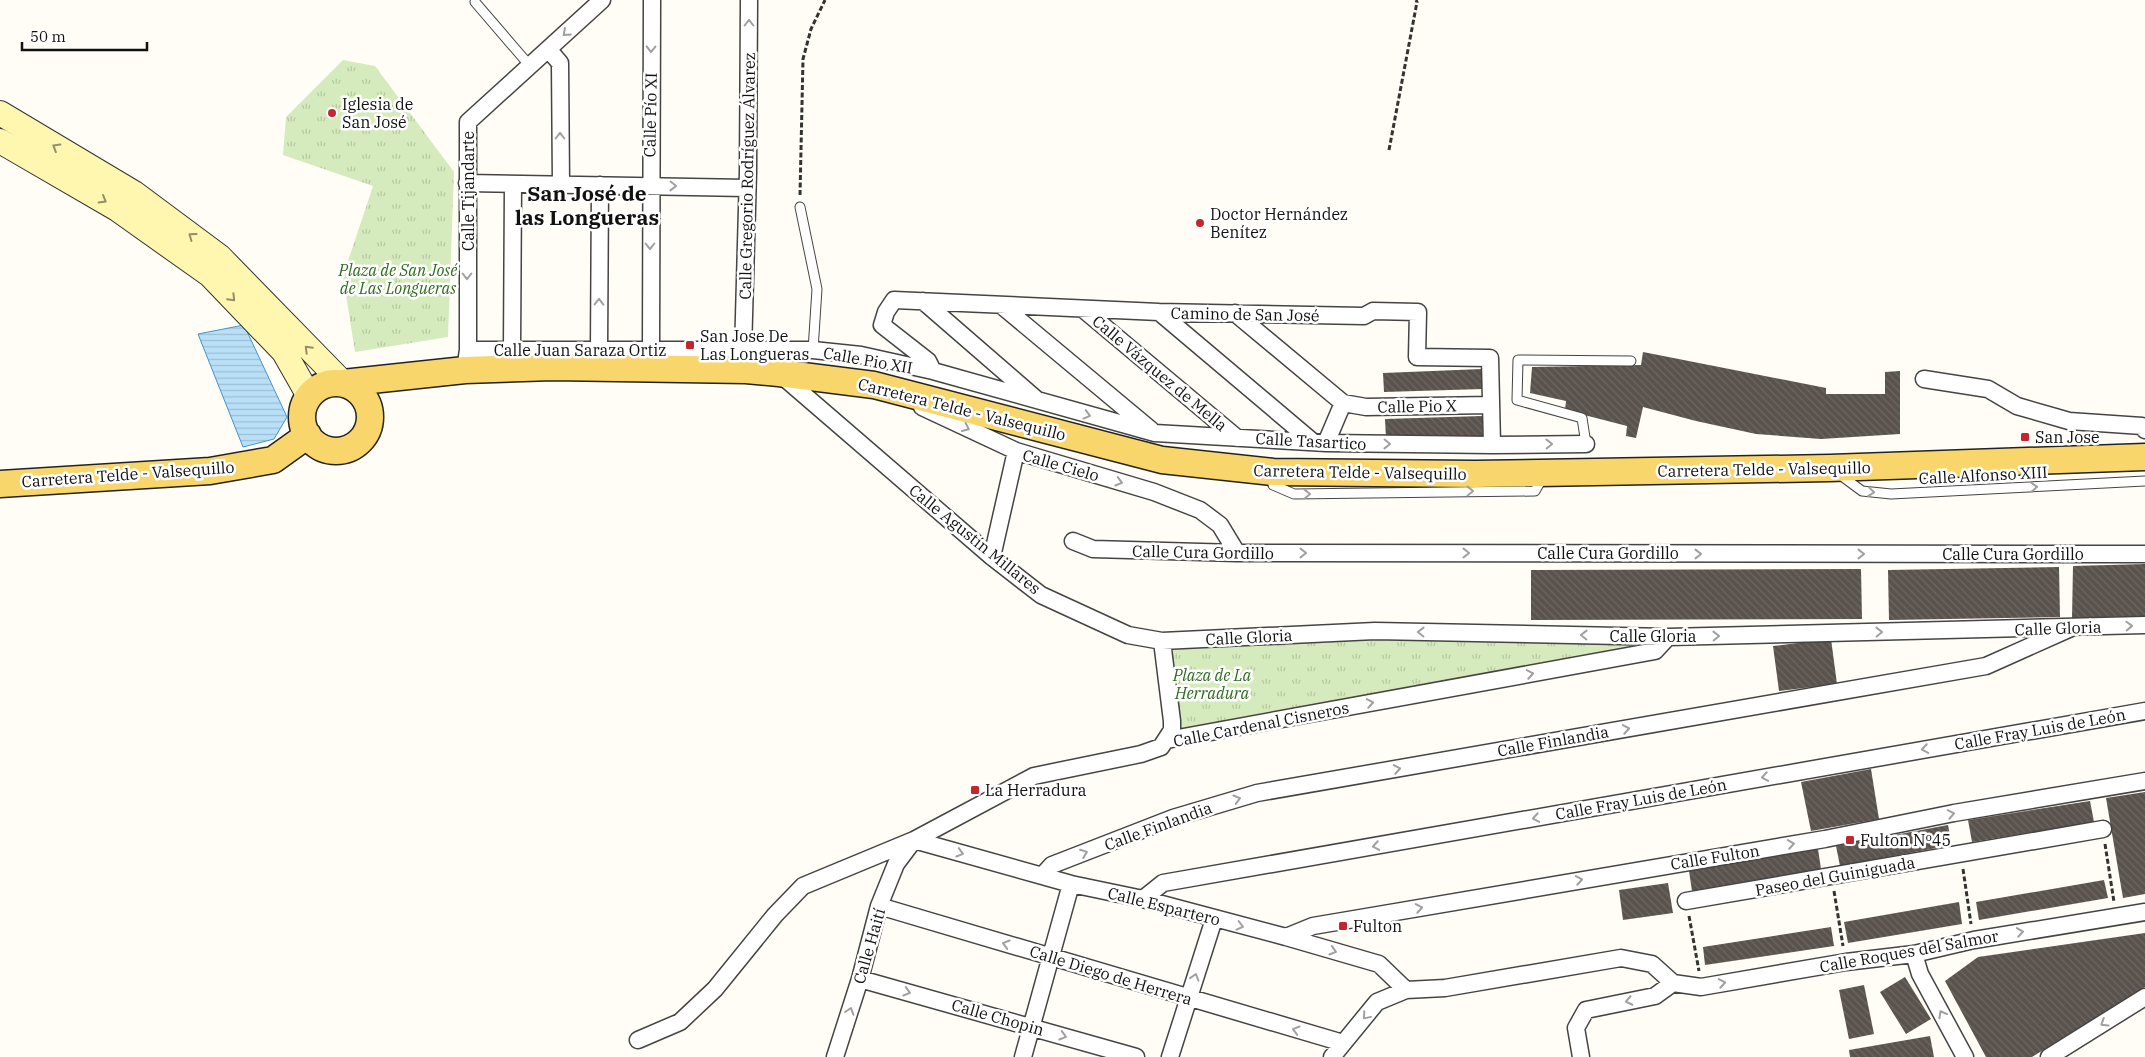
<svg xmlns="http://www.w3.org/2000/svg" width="2145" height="1057" font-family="'IBM Plex Serif',serif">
<defs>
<pattern id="park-tufts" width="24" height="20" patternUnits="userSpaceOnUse" patternTransform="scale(1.25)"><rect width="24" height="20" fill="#d5ebbd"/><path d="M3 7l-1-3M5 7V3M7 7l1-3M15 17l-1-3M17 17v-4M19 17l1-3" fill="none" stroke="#b6c8a1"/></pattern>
<pattern id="water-rules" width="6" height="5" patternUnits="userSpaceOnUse" patternTransform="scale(1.25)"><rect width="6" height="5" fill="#b9e0f7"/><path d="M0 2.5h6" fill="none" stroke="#9ebfd3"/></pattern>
<pattern id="building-back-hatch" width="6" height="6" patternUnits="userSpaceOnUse" patternTransform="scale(1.25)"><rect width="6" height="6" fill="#5a524d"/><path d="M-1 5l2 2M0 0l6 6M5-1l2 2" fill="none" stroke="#6d6662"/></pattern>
</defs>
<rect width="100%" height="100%" fill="#fffdf5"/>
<path fill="url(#park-tufts)" d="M 343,60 L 375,66 L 454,172 L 448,337 L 355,352 L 343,276 L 373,186 L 283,155 L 286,117 Z
M 1373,635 L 1656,640 L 1652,648 L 1176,732 L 1167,647 Z"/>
<path fill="url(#water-rules)" stroke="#3f96cf" d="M 244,325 L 287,417 L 274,439 L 243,447 L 198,334 Z"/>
<path fill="url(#building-back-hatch)" d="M 1643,352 L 1826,388 L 1826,394 L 1885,394 L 1885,372 L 1900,371 L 1900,434 L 1821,439 L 1756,434 L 1696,421 L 1643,407 L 1636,438 L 1626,436 L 1627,426 L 1565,410 L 1566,401 L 1530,393 L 1532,367 L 1641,365 Z
M 1482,369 L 1483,389 L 1384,392 L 1383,373 Z
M 1482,416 L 1483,436 L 1386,439 L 1385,419 Z
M 2145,564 L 2145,616 L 2072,618 L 2073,566 Z
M 2059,567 L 2060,617 L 1889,620 L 1888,570 Z
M 1861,569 L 1862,619 L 1531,620 L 1531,570 Z
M 1831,639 L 1837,684 L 1779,691 L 1773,646 Z
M 1871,769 L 1879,819 L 1811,831 L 1801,782 Z
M 2145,792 L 2145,894 L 2123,898 L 2106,798 Z
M 2090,801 L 2094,822 L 1972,842 L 1968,820 Z
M 1948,825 L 1952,845 L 1840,866 L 1836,846 Z
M 1818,849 L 1821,869 L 1692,891 L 1689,871 Z
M 2104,880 L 2108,898 L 1979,920 L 1976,902 Z
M 1668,883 L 1673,913 L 1623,920 L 1619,890 Z
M 1959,902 L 1962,924 L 1848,943 L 1844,922 Z
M 1831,927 L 1834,946 L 1705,965 L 1703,947 Z
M 2145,933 L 2145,987 L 2032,1057 L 1986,1057 L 1945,981 L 1978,957 Z
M 1905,977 L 1931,1019 L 1906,1034 L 1880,992 Z
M 1864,985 L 1874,1034 L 1849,1039 L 1839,990 Z
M 1930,1036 L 1934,1057 L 1850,1057 L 1849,1050 Z"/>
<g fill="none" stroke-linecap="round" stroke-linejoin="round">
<g stroke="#444" stroke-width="11">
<path id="lane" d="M 475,2 L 530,66
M 800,207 L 817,289 L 813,350
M 1586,444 L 1582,418 L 1517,400 L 1518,360 L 1631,361
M 1839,474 L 1862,491 L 1891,494 L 2145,481
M 1273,475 L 1273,485 L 1294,494 L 1535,491 L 1543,477"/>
</g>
<g stroke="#444" stroke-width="19">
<path id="street" d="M 548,49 L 560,63 L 561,185
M 467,183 L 747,188
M 923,301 L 1036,399
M 1001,305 L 1151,430
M 1083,309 L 1237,438
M 1159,312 L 1313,442
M 1235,313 L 1343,403 L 1326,443
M 512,349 L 513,184
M 468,350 L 468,122 L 602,0
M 651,350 L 652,0
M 599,351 L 600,185
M 744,361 L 743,352 L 748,172 L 749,0
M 465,370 L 468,350 L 813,350 L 861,355 L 933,371 L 1155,433 L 1326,443 L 1492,445 L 1586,444
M 933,371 L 928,361 L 882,325 L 886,312 L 894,300 L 1159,312 L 1364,316 L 1373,311 L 1418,312 L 1417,357 L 1490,358 L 1492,445
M 1924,379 L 1988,389 L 2017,406 L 2069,421 L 2142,426 L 2145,430
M 1343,403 L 1366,407 L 1491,405
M 922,407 L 1016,451 L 1154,492 L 1200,510 L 1220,525 L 1237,553
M 1073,541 L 1093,549 L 1237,553 L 2145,554
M 992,557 L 1016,451
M 1162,641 L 1375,631 L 1668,637 L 2145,625
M 1167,740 L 1655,651 L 1668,637
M 914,840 L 1071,884 L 1143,899 L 1286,937 L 1379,964 L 1406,990
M 1042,876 L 1052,865 L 1173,818 L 1257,793 L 1986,666 L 2071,628
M 1143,899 L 1163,883 L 2145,711
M 1686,901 L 2103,829
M 879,906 L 1343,1043
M 1286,937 L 1313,926 L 1825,839 L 1954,813 L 2145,781
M 1914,954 L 1920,974 L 1965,1057
M 860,979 L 1136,1057
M 638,1040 L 680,1022 L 715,989 L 775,915 L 803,886 L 914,840 L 1034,776 L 1141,754 L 1161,747 L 1172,730 L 1172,721 L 1162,641 L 1128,635 L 1041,595 L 992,557 L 781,375
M 835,1057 L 860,979 L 879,906 L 896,864 L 914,840
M 1023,1057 L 1071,884
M 1170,1057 L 1214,919
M 1332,1057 L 1377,1002 L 1406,990 L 1445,988 L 1621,958 L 1652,964 L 1673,983 L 1701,987 L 1846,962 L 1914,954 L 1974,940 L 2145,912
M 1581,1057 L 1576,1028 L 1586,1010 L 1655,996 L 1673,983
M 2049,1057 L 2145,997"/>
</g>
<g stroke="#333" stroke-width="26">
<path id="secondary" d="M 0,113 L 134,193 L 220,257 L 343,383
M 0,141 L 117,209 L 210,275 L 284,352 L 309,396"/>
</g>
<g stroke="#222" stroke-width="29">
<path id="primary" d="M 343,383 L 465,370 L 553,367 L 746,370 L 779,373 L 874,385 L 1162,460 L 1273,472 L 1475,474 L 1830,468 L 2145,457
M302 417a34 34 0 1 1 68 0a34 34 0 1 1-68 0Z
M 0,484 L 210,471 L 273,460 L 308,435"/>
</g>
<path stroke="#333" stroke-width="3" stroke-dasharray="5 2.5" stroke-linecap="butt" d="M 1389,150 L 1417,2 L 1416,0
M 800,195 L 803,59 L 811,29 L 825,0
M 2105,844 L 2114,902
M 1963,869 L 1971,924
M 1834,891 L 1843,946
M 1689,916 L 1699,971"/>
<use href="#lane" stroke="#fff" stroke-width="9"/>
<use href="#street" stroke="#fff" stroke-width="16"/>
<use href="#secondary" stroke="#fff6b0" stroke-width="24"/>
<use href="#primary" stroke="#f9d66b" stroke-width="26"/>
</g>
<defs><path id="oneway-chevron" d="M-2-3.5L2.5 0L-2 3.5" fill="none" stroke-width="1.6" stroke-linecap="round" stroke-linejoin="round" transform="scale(1.25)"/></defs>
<g stroke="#a0a0a0">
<use href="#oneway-chevron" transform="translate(749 23) rotate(-90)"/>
<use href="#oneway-chevron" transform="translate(566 33) rotate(138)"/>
<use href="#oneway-chevron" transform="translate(651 49) rotate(91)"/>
<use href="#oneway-chevron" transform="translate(560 136) rotate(-90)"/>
<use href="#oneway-chevron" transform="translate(673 186) rotate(1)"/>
<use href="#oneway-chevron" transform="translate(650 246) rotate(90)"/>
<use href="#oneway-chevron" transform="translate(467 276) rotate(90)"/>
<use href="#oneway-chevron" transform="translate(599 302) rotate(-89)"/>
<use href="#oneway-chevron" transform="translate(1087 415) rotate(15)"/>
<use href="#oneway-chevron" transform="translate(966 428) rotate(25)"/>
<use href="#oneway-chevron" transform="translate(1387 444) rotate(1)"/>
<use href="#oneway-chevron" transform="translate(1549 444) rotate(-1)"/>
<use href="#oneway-chevron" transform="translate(1119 482) rotate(16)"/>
<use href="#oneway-chevron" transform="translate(2034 487) rotate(-3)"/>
<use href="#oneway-chevron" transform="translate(1470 491) rotate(-1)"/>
<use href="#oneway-chevron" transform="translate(1871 492) rotate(6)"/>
<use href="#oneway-chevron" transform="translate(1307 494) rotate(-1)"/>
<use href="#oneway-chevron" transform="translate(1303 553)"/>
<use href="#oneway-chevron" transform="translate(1466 553)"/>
<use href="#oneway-chevron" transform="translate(1698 554)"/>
<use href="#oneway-chevron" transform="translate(1861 554)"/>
<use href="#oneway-chevron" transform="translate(2129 626) rotate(-2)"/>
<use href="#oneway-chevron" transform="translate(1421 632) rotate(-179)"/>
<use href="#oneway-chevron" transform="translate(1879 632) rotate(-1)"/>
<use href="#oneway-chevron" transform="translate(1584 635) rotate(-179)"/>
<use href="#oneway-chevron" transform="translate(1716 636) rotate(-1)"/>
<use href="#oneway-chevron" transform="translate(1530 674) rotate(-10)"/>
<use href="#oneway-chevron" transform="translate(1370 703) rotate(-10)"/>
<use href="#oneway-chevron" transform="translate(1626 729) rotate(-10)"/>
<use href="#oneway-chevron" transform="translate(1925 749) rotate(170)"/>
<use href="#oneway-chevron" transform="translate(1397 769) rotate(-10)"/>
<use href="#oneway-chevron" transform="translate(1765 777) rotate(170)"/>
<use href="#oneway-chevron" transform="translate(1237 799) rotate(-16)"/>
<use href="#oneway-chevron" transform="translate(1951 814) rotate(-11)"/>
<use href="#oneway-chevron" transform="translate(1536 818) rotate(170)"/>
<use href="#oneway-chevron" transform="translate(1791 844) rotate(-9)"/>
<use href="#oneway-chevron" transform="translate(1376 846) rotate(170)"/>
<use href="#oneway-chevron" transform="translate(960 853) rotate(16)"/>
<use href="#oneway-chevron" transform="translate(1084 853) rotate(-21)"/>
<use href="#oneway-chevron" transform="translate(1579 880) rotate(-10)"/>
<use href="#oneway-chevron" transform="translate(1419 908) rotate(-10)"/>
<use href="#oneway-chevron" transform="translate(1240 926) rotate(14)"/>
<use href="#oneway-chevron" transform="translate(2020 932) rotate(-9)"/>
<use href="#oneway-chevron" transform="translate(1006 944) rotate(-164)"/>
<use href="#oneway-chevron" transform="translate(1333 951) rotate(17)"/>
<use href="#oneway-chevron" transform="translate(1195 977) rotate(-73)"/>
<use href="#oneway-chevron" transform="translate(1722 983) rotate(-10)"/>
<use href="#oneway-chevron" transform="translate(907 992) rotate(16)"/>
<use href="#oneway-chevron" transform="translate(1629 1001) rotate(168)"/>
<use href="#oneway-chevron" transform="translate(850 1011) rotate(-72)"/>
<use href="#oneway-chevron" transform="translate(1942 1014) rotate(-119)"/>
<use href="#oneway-chevron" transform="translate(1366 1016) rotate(130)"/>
<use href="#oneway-chevron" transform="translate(2104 1023) rotate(148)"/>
<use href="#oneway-chevron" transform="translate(1296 1030) rotate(-164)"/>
<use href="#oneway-chevron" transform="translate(1063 1036) rotate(16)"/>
</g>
<g stroke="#948f68">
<use href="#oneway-chevron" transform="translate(56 147) rotate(-149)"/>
<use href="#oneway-chevron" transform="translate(103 200) rotate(30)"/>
<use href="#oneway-chevron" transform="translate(192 236) rotate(-144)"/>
<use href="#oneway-chevron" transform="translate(232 298) rotate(46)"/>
<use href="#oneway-chevron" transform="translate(308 349) rotate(-135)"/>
</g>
<g fill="#c4262e" stroke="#fff" stroke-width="2">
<circle cx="332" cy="113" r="5"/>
<circle cx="1200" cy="223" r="5"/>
<rect x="685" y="340" width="10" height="10" rx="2.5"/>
<rect x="2020" y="432" width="10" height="10" rx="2.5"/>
<rect x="970" y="785" width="10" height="10" rx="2.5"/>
<rect x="1845" y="835" width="10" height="10" rx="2.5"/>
<rect x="1338" y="921" width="10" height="10" rx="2.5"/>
</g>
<g text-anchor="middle" stroke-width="5" stroke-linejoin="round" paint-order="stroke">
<g font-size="16" fill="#111" stroke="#fff" text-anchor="start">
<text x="342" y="110">Iglesia de<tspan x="342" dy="18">San José</tspan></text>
<text x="1210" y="220">Doctor Hernández<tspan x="1210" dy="18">Benítez</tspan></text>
<text x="700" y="342">San Jose De<tspan x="700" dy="18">Las Longueras</tspan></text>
<text x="2035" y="443">San Jose</text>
<text x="985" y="796">La Herradura</text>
<text x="1860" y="846">Fulton Nº45</text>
<text x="1353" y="932">Fulton</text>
</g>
<g font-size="16" fill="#111" stroke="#fff">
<text transform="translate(650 115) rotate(-89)" y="6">Calle Pío XI</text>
<text transform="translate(747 176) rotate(-89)" y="6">Calle Gregorio Rodríguez Álvarez</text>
<text transform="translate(468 191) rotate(-90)" y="6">Calle Tijandarte</text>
<text transform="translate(1245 314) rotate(1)" y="6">Camino de San José</text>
<text x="580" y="356">Calle Juan Saraza Ortiz</text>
<text transform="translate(868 360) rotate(10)" y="6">Calle Pio XII</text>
<text transform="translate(1160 373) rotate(40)" y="6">Calle Vázquez de Mella</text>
<text transform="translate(1417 406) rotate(-1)" y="6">Calle Pio X</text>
<text transform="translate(962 409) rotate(14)" y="6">Carretera Telde - Valsequillo</text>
<text transform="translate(1311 441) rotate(3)" y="6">Calle Tasartico</text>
<text transform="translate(1061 465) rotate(16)" y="6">Calle Cielo</text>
<text transform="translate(1764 469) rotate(-1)" y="6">Carretera Telde - Valsequillo</text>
<text transform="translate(1360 472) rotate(1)" y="6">Carretera Telde - Valsequillo</text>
<text transform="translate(128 474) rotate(-4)" y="6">Carretera Telde - Valsequillo</text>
<text transform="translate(1983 475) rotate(-3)" y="6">Calle Alfonso XIII</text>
<text transform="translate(975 539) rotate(39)" y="6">Calle Agustín Millares</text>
<text transform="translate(1203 552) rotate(1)" y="6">Calle Cura Gordillo</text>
<text x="1608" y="559">Calle Cura Gordillo</text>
<text x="2013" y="560">Calle Cura Gordillo</text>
<text transform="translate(2058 628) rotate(-2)" y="6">Calle Gloria</text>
<text x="1653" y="642">Calle Gloria</text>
<text transform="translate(1249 637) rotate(-3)" y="6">Calle Gloria</text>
<text transform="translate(1261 724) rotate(-11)" y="6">Calle Cardenal Cisneros</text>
<text transform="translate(2040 729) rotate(-10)" y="6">Calle Fray Luis de León</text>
<text transform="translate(1553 741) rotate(-10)" y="6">Calle Finlandia</text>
<text transform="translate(1641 799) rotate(-10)" y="6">Calle Fray Luis de León</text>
<text transform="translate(1158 826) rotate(-20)" y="6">Calle Finlandia</text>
<text transform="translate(1715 857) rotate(-9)" y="6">Calle Fulton</text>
<text transform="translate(1835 876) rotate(-10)" y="6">Paseo del Guiniguada</text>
<text transform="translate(1164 906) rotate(14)" y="6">Calle Espartero</text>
<text transform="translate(869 946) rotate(-74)" y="6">Calle Haití</text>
<text transform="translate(1909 951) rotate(-10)" y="6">Calle Roques del Salmor</text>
<text transform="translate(1111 975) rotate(17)" y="6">Calle Diego de Herrera</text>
<text transform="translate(998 1017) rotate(16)" y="6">Calle Chopin</text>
</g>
<g font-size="16" font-style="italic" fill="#2f6b1f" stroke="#fff">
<text x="398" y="276">Plaza de San José<tspan x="398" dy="18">de Las Longueras</tspan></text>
<text x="1212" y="681">Plaza de La<tspan x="1212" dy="18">Herradura</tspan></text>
</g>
<g font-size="21" font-weight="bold" fill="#111" stroke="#fff">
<text x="587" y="201">San José de<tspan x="587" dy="24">las Longueras</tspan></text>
</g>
</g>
<path d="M22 42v8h125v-8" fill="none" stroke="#111111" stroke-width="2.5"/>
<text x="30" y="42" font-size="15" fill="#111111" stroke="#ffffff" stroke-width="4" paint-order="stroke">50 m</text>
</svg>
